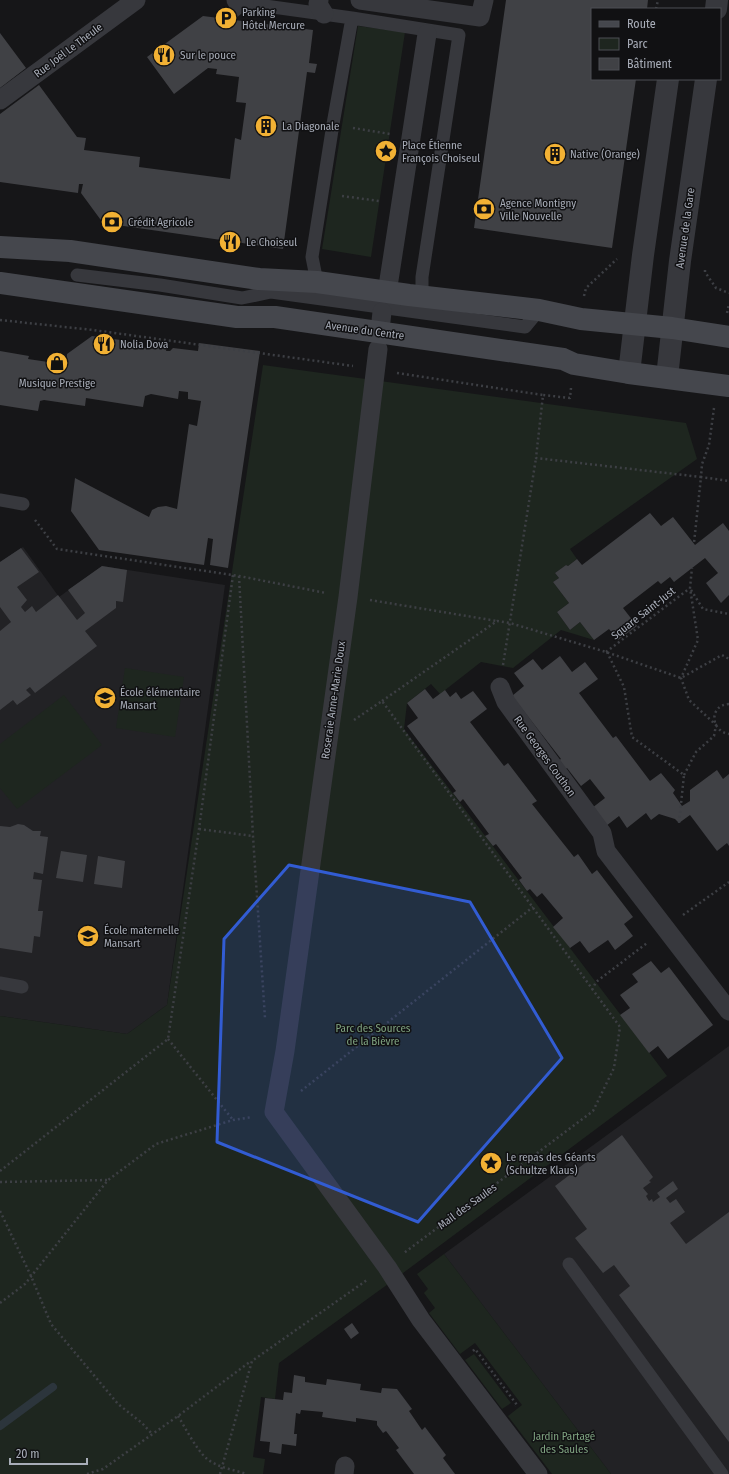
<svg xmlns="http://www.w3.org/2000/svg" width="729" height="1474" font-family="'Fira Sans Condensed',sans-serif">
<rect width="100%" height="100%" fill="#161618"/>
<path fill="#222225" d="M 23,547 L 59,597 L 102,566 L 225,585 L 167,1005 L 127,1034 L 0,1016 L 0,562 Z
M 729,1046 L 729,1474 L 611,1474 L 444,1254 Z"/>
<path fill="#1e261f" d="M 358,26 L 405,32 L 371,257 L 322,249 Z
M 263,365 L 686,423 L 697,459 L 570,549 L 577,559 L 568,566 L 566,565 L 555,573 L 559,578 L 553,582 L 569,603 L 557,612 L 570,630 L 580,622 L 594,640 L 561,630 L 513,668 L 481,662 L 440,694 L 431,684 L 407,703 L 404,729 L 667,1076 L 395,1279 L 279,1363 L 275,1399 L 261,1397 L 253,1457 L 265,1459 L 263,1474 L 0,1474 L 0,1016 L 127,1034 L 167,1005 Z
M 125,668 L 184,677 L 175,737 L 116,728 Z
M 64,695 L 102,745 L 17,809 L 0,788 L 0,744 Z
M 444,1254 L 611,1474 L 552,1474 L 508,1416 L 522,1405 L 475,1343 L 460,1354 L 429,1313 L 435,1308 L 424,1293 L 428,1289 L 417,1274 Z
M 474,1354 L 511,1403 L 502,1409 L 465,1360 Z"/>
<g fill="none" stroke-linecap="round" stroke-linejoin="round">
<path stroke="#2c353c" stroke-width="8" d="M 0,1426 L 53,1387"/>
</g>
<path fill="#404145" d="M 506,0 L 648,0 L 647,9 L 592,9 L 592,79 L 636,79 L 612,248 L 474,228 Z
M 203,16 L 313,30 L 309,63 L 317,64 L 315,73 L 307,72 L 283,249 L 103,223 L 81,193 L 83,184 L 79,184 L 78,193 L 0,182 L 0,114 L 39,85 L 77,137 L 86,138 L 84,150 L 140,157 L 139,167 L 230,179 L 235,138 L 241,140 L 246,103 L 236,102 L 239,77 L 216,74 L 217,69 L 208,68 L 174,94 L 147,57 Z
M 0,33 L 26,68 L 0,88 Z
M 92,336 L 135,342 L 134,346 L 156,349 L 156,345 L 167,347 L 166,351 L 170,351 L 173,348 L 198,351 L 199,343 L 260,351 L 228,568 L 210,565 L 213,539 L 208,538 L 204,565 L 99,550 L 71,511 L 75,478 L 149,517 L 152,510 L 158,507 L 166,506 L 177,509 L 189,424 L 197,426 L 201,401 L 188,399 L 188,392 L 179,391 L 178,399 L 151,394 L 145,396 L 143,407 L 86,398 L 85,406 L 44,400 L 40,401 L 38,411 L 0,405 L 0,351 L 29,356 L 28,359 L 48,362 L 48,358 L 61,360 L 61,363 L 66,365 L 67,354 Z
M 650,513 L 661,526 L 673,517 L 695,545 L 723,523 L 729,531 L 729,595 L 721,603 L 706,583 L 718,573 L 705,558 L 674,582 L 670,577 L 661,584 L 658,581 L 623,608 L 637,626 L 618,640 L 609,629 L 594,640 L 580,622 L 570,630 L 557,612 L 569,603 L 553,582 L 559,578 L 555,573 L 566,565 L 568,566 L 577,559 L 582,565 Z
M 21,548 L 39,572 L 17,587 L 27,600 L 21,607 L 25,612 L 32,606 L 36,612 L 58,595 L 77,620 L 85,613 L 68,590 L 102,566 L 127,570 L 123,602 L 116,601 L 116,608 L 85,631 L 97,646 L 35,693 L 30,687 L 26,690 L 31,695 L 17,705 L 13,700 L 0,710 L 0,631 L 11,622 L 0,607 L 0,562 Z
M 560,656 L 572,672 L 585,662 L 598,679 L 579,693 L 613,738 L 616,736 L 650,781 L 661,773 L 675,790 L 673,793 L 682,806 L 690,801 L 690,790 L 717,770 L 723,779 L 729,774 L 729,846 L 727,843 L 717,851 L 690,815 L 679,823 L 675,819 L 659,814 L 651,820 L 646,813 L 627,828 L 619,816 L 606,826 L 592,808 L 605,798 L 590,779 L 581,786 L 567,768 L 564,770 L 557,761 L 561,759 L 512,696 L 524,686 L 514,673 L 533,659 L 542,670 Z
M 425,689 L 433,699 L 445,690 L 450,697 L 456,692 L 461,699 L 473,691 L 487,709 L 470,722 L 504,766 L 508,763 L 537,801 L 532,804 L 574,857 L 578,854 L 592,874 L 597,870 L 633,917 L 624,924 L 633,936 L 615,950 L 608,940 L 589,953 L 580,941 L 570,948 L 553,927 L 563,918 L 542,893 L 537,897 L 530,889 L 527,891 L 519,880 L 522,878 L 496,844 L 493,846 L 485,836 L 489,834 L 463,799 L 460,802 L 453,793 L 456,791 L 407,726 L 418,718 L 407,703 Z
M 18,824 L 24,825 L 33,831 L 41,831 L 40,836 L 48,837 L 43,874 L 34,872 L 33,879 L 42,880 L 38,911 L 43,911 L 40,937 L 34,936 L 32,953 L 0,948 L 0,826 L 10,827 Z
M 61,851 L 87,855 L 83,882 L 56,878 Z
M 98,856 L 125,861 L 122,888 L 94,884 Z
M 651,961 L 661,973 L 669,967 L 713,1025 L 668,1059 L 658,1046 L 649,1053 L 620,1015 L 630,1008 L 620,995 L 638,982 L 632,974 Z
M 622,1135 L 653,1177 L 649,1181 L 651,1182 L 643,1188 L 648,1194 L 646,1196 L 649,1201 L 652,1199 L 653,1202 L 660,1197 L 657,1193 L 673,1181 L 678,1189 L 666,1198 L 670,1203 L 676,1199 L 685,1212 L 670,1223 L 686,1244 L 729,1212 L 729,1442 L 619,1295 L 630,1286 L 614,1265 L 603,1273 L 575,1238 L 587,1229 L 555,1186 Z
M 352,1323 L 359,1333 L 351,1339 L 344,1329 Z
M 294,1375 L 305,1377 L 305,1382 L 326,1385 L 327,1379 L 361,1384 L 360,1390 L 381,1393 L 382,1388 L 397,1389 L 412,1409 L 409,1411 L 422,1430 L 425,1427 L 446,1455 L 443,1458 L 455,1474 L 414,1474 L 396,1450 L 399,1448 L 386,1431 L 383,1433 L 377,1425 L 377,1421 L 356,1418 L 356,1422 L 322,1417 L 323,1412 L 301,1410 L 300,1414 L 296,1413 L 294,1434 L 297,1434 L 296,1446 L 282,1444 L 281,1454 L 269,1452 L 270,1442 L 260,1441 L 265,1398 L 283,1400 L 284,1392 L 292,1393 Z"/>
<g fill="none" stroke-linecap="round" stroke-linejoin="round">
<path stroke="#3d3f44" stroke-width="2.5" stroke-dasharray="2 3" stroke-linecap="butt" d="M 656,9 L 658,0
M 353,128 L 390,134
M 342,196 L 379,201
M 705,270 L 705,272 L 716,288 L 729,293
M 584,296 L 586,288 L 617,259
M 727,313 L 729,304
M 0,320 L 93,330 L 353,366
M 397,373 L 543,395
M 571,388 L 570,398 L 543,395 L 536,458 L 701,477 L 694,543
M 714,408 L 709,445 L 702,464 L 701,477 L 729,481
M 35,520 L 57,549 L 239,576 L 326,593
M 239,576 L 253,836 L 265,1018
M 691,590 L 703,609 L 729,614
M 370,600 L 497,621
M 606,652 L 690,588
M 607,652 L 624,687 L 632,737 L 684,775 L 679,823
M 503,665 L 536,458
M 382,701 L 497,621 L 510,623 L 606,652 L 681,678 L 722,655 L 729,659
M 729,704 C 709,705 710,731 729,734
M 354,720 L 382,701 L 620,1027 L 614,1068 L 593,1111 L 404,1253
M 684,775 L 696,752 L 714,736 L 716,725 L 689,700 L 681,678 L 698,640 L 690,588 L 692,568
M 199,829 L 253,836
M 683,915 L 729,882
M 592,990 L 596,982 L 647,943
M 168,1039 L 233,1120
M 301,1091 L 533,907
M 0,1171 L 168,1039 L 199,829 L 233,575
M 0,1182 L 108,1180
M 0,1211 L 31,1276 L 51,1324 L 118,1404 L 142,1423 L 152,1434
M 0,1303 L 25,1284 L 108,1180 L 156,1144 L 233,1120 L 252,1117
M 473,1351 L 475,1349 L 517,1405 L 515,1406
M 178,1416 C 185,1427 196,1449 206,1458 C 216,1467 234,1470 247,1474
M 87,1474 L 103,1469 L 178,1416 L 251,1361
M 220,1474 L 252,1361 L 367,1280"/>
<path stroke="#37383d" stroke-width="13" d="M 226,18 L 244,3 L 352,18
M 77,275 L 160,285 L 242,298 L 271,292 L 525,327 L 539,310
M 317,282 L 312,257 L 333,124 L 352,18 L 459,35 L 422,277 L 422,297
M 0,500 L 23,504
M 0,983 L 22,987
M 569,1264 L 722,1474"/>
<path stroke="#37383d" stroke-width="19" d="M 236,0 L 238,3 L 244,3
M 319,0 L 318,4 L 324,14
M 360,0 L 480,17 L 484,0
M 0,100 L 136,0
M 389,280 L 427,34
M 381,321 L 382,312
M 378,349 L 348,597 L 285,1051 L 274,1112 L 387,1267 L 421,1320 L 538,1474
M 500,687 L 506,702 L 602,833 L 606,851 L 729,1011
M 344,1474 L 345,1466"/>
<path stroke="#37383d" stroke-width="22" d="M 716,9 L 717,0
M 629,373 L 643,255 L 668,79
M 667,377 L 680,261 L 706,79"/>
<path stroke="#45474d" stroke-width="22" d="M 0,247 L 70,251 L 259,279 L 317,282 L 409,295 L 539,310 L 581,319 L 672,328 L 729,337
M 0,283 L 237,317 L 275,317 L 563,359 L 574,364 L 629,373 L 729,386"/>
</g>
<path fill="#325cd3" fill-opacity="0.2" stroke="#325cd3" stroke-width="3" stroke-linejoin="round" d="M 289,865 L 470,902 L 562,1058 L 418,1222 L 217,1142 L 224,939 Z"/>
<defs>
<g id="parking-disc" transform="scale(1.15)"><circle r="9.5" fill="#f2b134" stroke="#111113"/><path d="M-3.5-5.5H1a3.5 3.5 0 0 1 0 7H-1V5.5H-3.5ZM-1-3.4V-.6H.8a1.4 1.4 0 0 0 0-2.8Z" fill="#111"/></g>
<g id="restaurant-disc" transform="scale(1.15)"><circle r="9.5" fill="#f2b134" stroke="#111113"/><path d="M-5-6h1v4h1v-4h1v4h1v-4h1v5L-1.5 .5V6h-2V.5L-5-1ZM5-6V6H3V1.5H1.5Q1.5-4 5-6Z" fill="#111"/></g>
<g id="building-disc" transform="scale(1.15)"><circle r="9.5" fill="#f2b134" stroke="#111113"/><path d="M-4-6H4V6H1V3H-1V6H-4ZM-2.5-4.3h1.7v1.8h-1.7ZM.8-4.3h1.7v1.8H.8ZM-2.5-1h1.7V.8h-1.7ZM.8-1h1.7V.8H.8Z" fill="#111"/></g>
<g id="sight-disc" transform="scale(1.15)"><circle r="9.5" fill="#f2b134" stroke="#111113"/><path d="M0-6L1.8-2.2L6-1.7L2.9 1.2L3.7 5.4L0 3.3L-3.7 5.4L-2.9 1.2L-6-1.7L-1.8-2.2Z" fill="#111"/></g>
<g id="bank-disc" transform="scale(1.15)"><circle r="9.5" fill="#f2b134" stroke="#111113"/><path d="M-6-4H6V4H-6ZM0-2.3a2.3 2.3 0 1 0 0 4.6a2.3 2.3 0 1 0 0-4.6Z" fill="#111"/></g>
<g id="shop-disc" transform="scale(1.15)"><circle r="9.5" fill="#f2b134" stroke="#111113"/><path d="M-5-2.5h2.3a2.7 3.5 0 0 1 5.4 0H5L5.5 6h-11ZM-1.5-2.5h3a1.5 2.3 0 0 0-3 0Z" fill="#111"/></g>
<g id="school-disc" transform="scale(1.15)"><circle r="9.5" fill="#f2b134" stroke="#111113"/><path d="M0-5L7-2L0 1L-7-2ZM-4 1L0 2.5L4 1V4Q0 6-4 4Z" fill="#111"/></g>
</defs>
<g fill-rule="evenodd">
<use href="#parking-disc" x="226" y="18"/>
<use href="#restaurant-disc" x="164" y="55"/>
<use href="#building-disc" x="266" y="126"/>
<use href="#sight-disc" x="386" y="151"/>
<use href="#building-disc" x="555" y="154"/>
<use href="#bank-disc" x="484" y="209"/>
<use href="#bank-disc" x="112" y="222"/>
<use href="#restaurant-disc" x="230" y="242"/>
<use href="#restaurant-disc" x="104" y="344"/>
<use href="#shop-disc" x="57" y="363"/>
<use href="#school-disc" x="105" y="698"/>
<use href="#school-disc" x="88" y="936"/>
<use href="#sight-disc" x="491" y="1163"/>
</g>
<g text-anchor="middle" stroke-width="3" stroke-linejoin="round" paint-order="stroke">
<g font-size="11" fill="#a8adb8" stroke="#111113" text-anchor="start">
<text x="242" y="16">Parking<tspan x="242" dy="13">Hôtel Mercure</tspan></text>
<text x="180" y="59">Sur le pouce</text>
<text x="282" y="130">La Diagonale</text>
<text x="402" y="149">Place Étienne<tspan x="402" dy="13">François Choiseul</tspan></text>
<text x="570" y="158">Native (Orange)</text>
<text x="500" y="207">Agence Montigny<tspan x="500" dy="13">Ville Nouvelle</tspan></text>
<text x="128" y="226">Crédit Agricole</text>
<text x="246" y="246">Le Choiseul</text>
<text x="120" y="348">Nolia Dova</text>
<text x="57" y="387" text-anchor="middle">Musique Prestige</text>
<text x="120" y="696">École élémentaire<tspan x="120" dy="13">Mansart</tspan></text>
<text x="104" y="934">École maternelle<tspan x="104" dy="13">Mansart</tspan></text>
<text x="506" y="1161">Le repas des Géants<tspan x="506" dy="13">(Schultze Klaus)</tspan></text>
</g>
<g font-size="11" fill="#a8adb8" stroke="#111113">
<text transform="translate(68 50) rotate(-37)" y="4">Rue Joël Le Theule</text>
<text transform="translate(685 228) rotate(-82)" y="4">Avenue de la Gare</text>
<text transform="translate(365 330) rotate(8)" y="4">Avenue du Centre</text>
<text transform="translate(643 613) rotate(-38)" y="4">Square Saint-Just</text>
<text transform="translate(333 700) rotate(-82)" y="4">Roseraie Anne-Marie Doux</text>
<text transform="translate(545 756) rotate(54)" y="4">Rue Georges Couthon</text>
<text transform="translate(467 1206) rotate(-36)" y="4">Mail des Saules</text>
</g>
<g font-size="11" fill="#7fa381" stroke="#111113">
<text x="373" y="1032">Parc des Sources<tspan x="373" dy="13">de la Bièvre</tspan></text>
<text x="564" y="1440">Jardin Partagé<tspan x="564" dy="13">des Saules</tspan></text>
</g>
</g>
<rect x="591" y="8" width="130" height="72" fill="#111113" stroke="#4d4f55"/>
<rect x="599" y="21" width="20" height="6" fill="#45474d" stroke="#4d4f55"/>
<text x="627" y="28" font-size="12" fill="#a8adb8">Route</text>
<rect x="599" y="38" width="20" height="12" fill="#1e261f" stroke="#4d4f55"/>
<text x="627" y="48" font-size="12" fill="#a8adb8">Parc</text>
<rect x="599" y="58" width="20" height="12" fill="#404145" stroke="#4d4f55"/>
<text x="627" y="68" font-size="12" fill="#a8adb8">Bâtiment</text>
<path d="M10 1458v6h77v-6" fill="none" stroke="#a8adb8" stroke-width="2"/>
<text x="16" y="1458" font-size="12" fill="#a8adb8" stroke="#111113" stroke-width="3" paint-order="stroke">20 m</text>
</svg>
